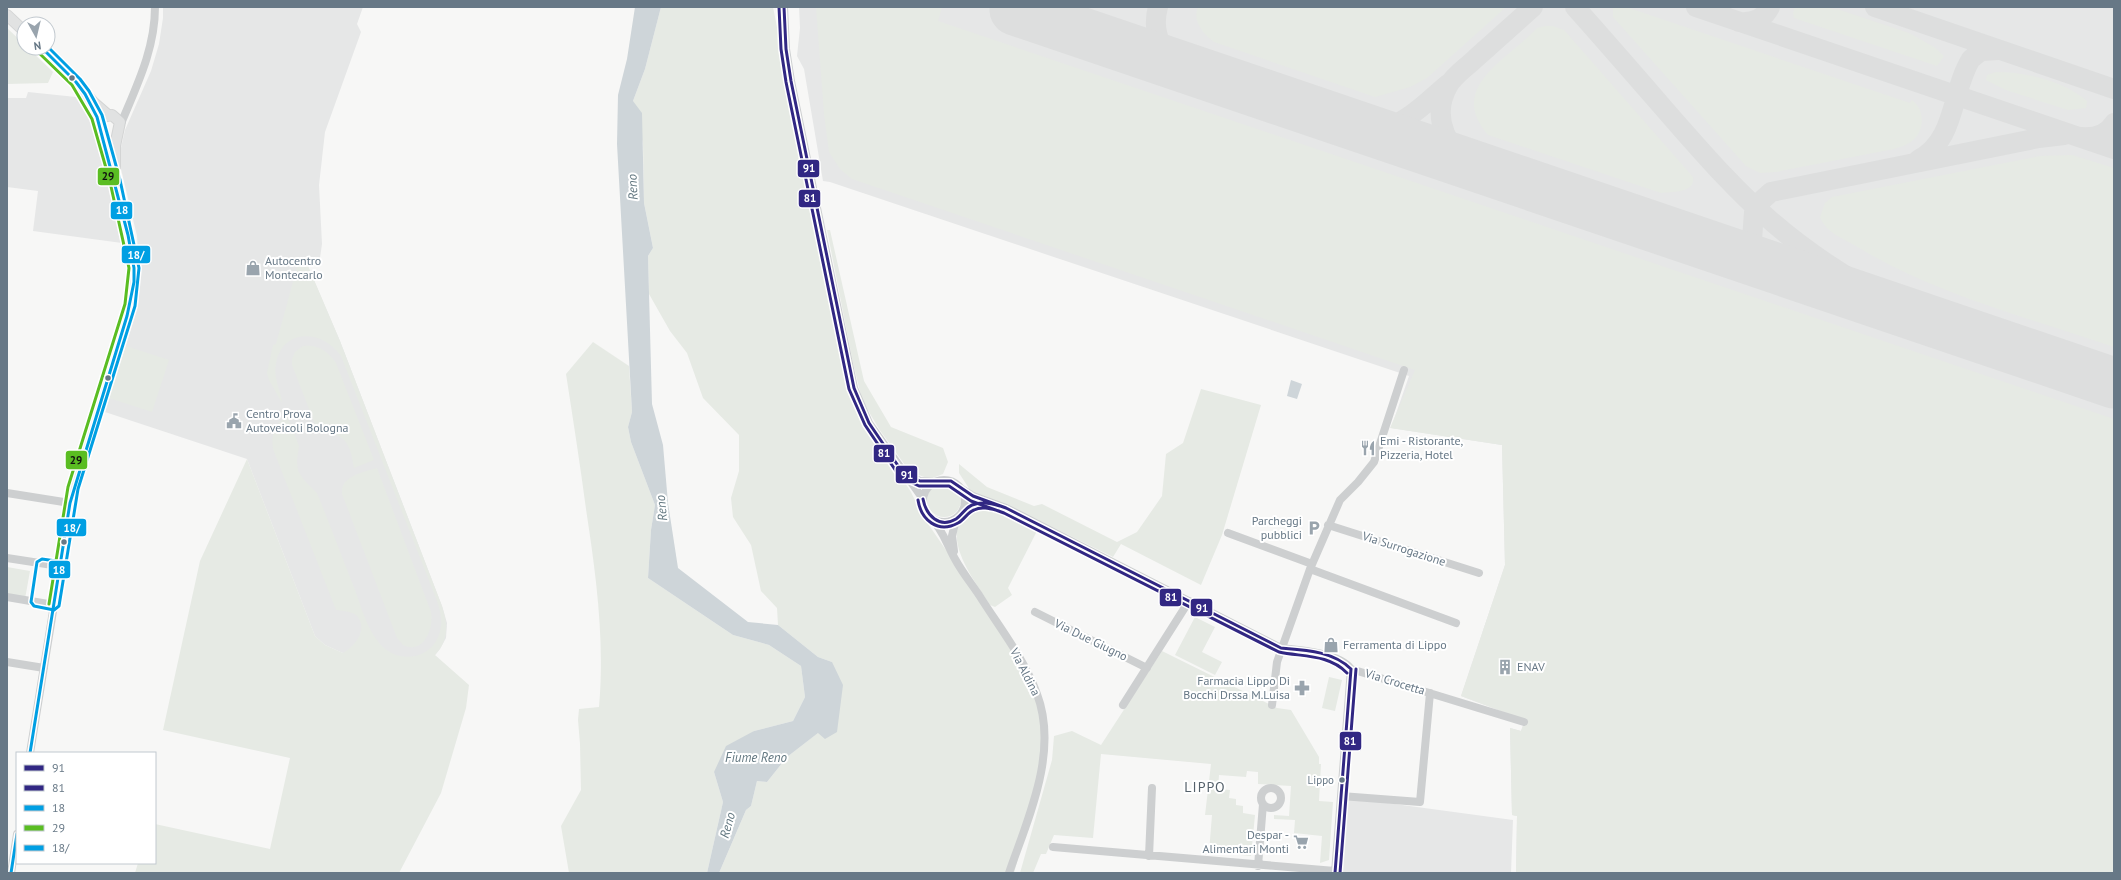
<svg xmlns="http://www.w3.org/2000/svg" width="2121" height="880" font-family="'PT Sans',sans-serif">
<rect width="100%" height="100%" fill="#f7f7f6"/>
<path fill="#e6e7e7" d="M 163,7 L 363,7 L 357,24 L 361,32 L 325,132 L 319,185 L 322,244 L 320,258 L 318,262 L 306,262 L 340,341 L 442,606 L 447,623 L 446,638 L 440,649 L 435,655 L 374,667 L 325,645 L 315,636 L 247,459 L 105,412 L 138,305 L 140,280 L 137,236 L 121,169 L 121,148 L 125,130 L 151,71 L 159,44 L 163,18 Z
M 799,7 L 2114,7 L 2114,873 L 1516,873 L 1517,816 L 1512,815 L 1510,728 L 1521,731 L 1525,720 L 1461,696 L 1505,565 L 1502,445 L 1391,428 L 1409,376 L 830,182 L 823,181 L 804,69 L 797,56 L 800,28 Z
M 28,92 L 76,97 L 85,107 L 101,145 L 122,243 L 33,231 L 38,191 L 7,187 L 7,98 L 26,98 Z
M 1343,797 L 1513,820 L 1511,873 L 1338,873 Z"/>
<path fill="#e6eae4" d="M 661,7 L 773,7 L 806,174 L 813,219 L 819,240 L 846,374 L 857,410 L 911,492 L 922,515 L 976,594 L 1042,700 L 1045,739 L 1038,785 L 1014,873 L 719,873 L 746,810 L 751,806 L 757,781 L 767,782 L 787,757 L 819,732 L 832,662 L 818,657 L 778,625 L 777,608 L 761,591 L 751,545 L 733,517 L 731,498 L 739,471 L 739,435 L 703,398 L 687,353 L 670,331 L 649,294 L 648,256 L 653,248 L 644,203 L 643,144 L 633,101 L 645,69 Z
M 816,7 L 942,7 L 938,21 L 2114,419 L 2114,873 L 1516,873 L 1517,816 L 1512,815 L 1510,728 L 1521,731 L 1525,720 L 1461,696 L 1505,565 L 1502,445 L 1390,428 L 1415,370 L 852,179 L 840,169 L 829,152 L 824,114 Z
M 1198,7 L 1506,7 L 1427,78 L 1410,87 L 1375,97 L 1214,42 C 1203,34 1192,21 1198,7 Z
M 1613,7 L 1626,7 L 1910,103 L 1912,100 C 1926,110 1925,134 1909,143 C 1905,146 1899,147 1894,149 L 1776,172 L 1760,173 L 1746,166 L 1613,17 Z
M 1795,7 L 1823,7 L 1840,10 L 1909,33 L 1934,47 L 1944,56 L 1937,66 L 1794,18 L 1793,13 Z
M 1545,26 L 1553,26 L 1564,30 L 1693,177 C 1696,193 1672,192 1661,193 L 1488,135 C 1446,87 1509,59 1537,28 Z
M 7,28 L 24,44 L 24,48 L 28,48 L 53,72 L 48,83 L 7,84 Z
M 1996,72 C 2026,72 2064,81 2087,101 L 2086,108 L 2068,110 L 2006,90 L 1986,80 L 1987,75 Z
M 2072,155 L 2114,168 L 2114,347 C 2026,317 1934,294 1854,245 C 1840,237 1826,232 1820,217 L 1825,203 L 1832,197 L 2040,156 Z
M 827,230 L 830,230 L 864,381 L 891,427 L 943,448 L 948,462 L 943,474 L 930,479 L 910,472 L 879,429 L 862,400 L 853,363 Z
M 299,260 L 306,261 L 340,341 L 442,606 C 448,625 449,639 435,655 L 469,685 L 466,708 L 441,793 L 399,873 L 135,873 L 138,863 L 155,863 L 155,824 L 270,849 L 290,758 L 163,730 L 200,561 L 247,459 L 315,636 L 325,645 L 343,653 C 354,647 369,630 357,616 C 352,611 342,611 336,610 L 273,449 C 271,437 274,420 288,418 L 299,446 L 297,460 L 298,471 L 304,480 L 317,493 C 330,525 342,557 355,590 C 361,606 366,626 377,640 C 393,665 433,662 440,631 C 443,620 440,611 437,601 L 341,356 C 322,329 282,328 276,364 C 273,378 281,390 282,403 L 269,380 L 267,373 L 273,345 L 276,344 Z
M 593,342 L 629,366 L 632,412 L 628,427 L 631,442 L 655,505 L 651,530 L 648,578 L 733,635 L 769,645 L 801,666 L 805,697 L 793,721 L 754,731 L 714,772 L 723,802 L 707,873 L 569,873 L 561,826 L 581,790 L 580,744 L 578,720 L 579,709 L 599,707 C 605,640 596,575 586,509 C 580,464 573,419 566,374 Z
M 126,346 L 169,360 L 152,412 L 109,398 Z
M 303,346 C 318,344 328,351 336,363 L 374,460 L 354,468 C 351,452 350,438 331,433 C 325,432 321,432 316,427 L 292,365 L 292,359 L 295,352 Z
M 1201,389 L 1261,405 L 1222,535 L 1201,585 L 1121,544 L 1113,557 L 1109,555 L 1036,519 L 972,493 L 959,473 L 959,464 L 987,487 L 1034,506 L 1042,504 L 1117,542 L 1137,532 L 1162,496 L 1166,454 L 1183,443 Z
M 377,468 L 431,612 C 434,628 424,655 403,645 L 397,638 L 342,494 C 340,476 364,472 377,468 Z
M927 500a17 17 0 1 1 34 0a17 17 0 1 1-34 0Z
M 980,508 L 989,508 L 1037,531 L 1008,588 L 1012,595 L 995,607 L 990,605 C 977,584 944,543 962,519 C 968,513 971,509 980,508 Z
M 7,567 L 30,571 L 25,599 L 7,596 Z
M 1195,617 L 1215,627 L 1202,652 L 1222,662 L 1215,675 L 1175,655 Z
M 1162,651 L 1277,708 L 1291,710 L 1319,757 L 1319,764 L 1321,764 L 1319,801 L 1333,802 L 1329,860 L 1320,863 L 1322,836 L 1294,833 L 1295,820 L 1274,819 L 1274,815 L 1289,816 L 1291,786 L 1258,784 L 1258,772 L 1247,771 L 1246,777 L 1219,775 L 1218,789 L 1230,790 L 1229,798 L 1236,799 L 1236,805 L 1243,806 L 1243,813 L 1255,815 L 1251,856 L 1209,852 L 1212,815 L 1205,815 L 1211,764 L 1101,754 L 1093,838 L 1054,835 L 1046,854 L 1041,854 L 1033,873 L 1020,873 L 1052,760 L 1054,736 L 1072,731 L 1101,745 Z
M 1329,677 L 1342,680 L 1335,711 L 1322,708 Z"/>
<path fill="#ced5d9" d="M 635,7 L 661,7 L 645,69 L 633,101 L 642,113 L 644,203 L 653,248 L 648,256 L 652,404 L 663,445 L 668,503 L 678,568 L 748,622 L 778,625 L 818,657 L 832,662 L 843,685 L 837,732 L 825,739 L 818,733 L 787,757 L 767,782 L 757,781 L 751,806 L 746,810 L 719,873 L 707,873 L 723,802 L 714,772 L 726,746 L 754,731 L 793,721 L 805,697 L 801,666 L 769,645 L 733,635 L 648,578 L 651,530 L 655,505 L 631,442 L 628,427 L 632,412 L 617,144 L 618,95 L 627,59 Z
M 1291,380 L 1302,384 L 1297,399 L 1287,396 Z"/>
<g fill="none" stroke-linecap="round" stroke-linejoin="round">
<path stroke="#dddede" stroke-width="20" d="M 1072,7 L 1089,27 L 1113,44
M 1158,7 C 1151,32 1162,57 1185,68
M 1575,7 C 1608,44 1640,81 1673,119 C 1704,154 1735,190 1771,221 C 1817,261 1869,292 1923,318
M 1696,7 L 2114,149
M 1875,7 L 2114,89
M 1739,22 C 1753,23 1764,19 1770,7
M 1358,127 C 1399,135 1419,108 1448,84
M 2081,137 C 2094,138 2107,135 2114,123
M 1918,160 C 1956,141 1951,91 1971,59 L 1981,51 L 1998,50
M 1478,167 C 1448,153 1430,118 1448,86 C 1454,75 1467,67 1476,58 C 1495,41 1514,24 1533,7
M 1778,269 L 1763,257 L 1752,240 L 1754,212 L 1761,201 L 1771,192 L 2039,138 L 2064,135"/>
<path stroke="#dddede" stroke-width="51" d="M 1015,10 L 2114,383"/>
<g stroke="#d3d4d4" stroke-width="12">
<path id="major" d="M 7,15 L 24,31
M 42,48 L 72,78 L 93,102 L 108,115
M 103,117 L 112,115 L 120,122 L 115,146 L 115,167
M 54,605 L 73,488 L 127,316 L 134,282 L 132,252 L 115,181 L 97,117 L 85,94"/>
</g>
<path stroke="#cdcfd0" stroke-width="8" d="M 784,7 L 786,49 L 791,81 L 854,388 L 869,423 L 923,499
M 120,126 C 136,87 155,50 155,7
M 906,475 L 920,481 L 934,482
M923 501a21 21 0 1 1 42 0a21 21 0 1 1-42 0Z
M 962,489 L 973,496 L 1006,508 L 1281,648 C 1300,650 1340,653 1351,669 L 1524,722
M 7,493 L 70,503
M 962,513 L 972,505 L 988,502
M 931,518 C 943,530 947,545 955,559 C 962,572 971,583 979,595 C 999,627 1024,658 1037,694 C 1059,752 1028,818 1009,873
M 1328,525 L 1479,573
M 1228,533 L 1312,564
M 954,551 L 952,536 L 956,519
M 7,558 L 59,566
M 1310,569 L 1456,623
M 7,597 L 54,605 L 30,753
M 1035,612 L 1147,668
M 7,662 L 44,668
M 1123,705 L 1189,601
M 1272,705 L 1277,662 L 1310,569 L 1340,500 L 1358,482 L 1374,462 L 1404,370
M1261 798a10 10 0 1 1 20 0a10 10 0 1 1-20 0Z
M 1341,796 L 1420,802 L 1430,693
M 1053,847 L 1335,871
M 1149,856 L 1152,788
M 1258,866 L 1263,804
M 11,873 L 17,834
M 1335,873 L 1351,669"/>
<use href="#major" stroke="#e1e2e2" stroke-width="10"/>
<g stroke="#fff" stroke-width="6">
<path id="bus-1" d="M 784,7 L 786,49 L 791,81 L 854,388 L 869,423 L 903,473 L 920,481 L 951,481 L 973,496 L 1006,508 L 1281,648 C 1305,650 1333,651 1351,669
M 923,499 C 926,515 939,529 956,519 C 962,515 965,508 972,505 C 982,501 991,503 1000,506
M 1335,873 L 1351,669"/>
</g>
<g stroke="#fff" stroke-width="6">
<path id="bus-2" d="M 779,7 L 781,49 L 786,82 L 849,389 L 865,425 L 900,477 L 919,486 L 949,486 L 971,501 L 1004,513 L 1279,652 C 1302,657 1329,654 1347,673
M 918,500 C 921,520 938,534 958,523 C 964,520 968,512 974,510 C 982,506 991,509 999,511
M 1340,873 L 1356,669"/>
</g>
<g stroke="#fff" stroke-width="6">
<path id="bus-3" d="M 30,753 L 70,503 L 127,316 L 134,282 L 134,268 L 128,235 L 97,117 L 85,94 L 76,82 L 42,48
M 11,873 L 17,834"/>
</g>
<g stroke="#fff" stroke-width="6">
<path id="bus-4" d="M 38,52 L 72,85 L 92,119 L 110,182 L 129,268 L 125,304 L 68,487 L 49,604"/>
</g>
<g stroke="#fff" stroke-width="6">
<path id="bus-5" d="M 48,47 L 80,79 L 89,91 L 102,115 L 120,180 L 139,268 L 135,306 L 78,489 L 59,606 L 54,610 L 34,606 L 31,602 L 37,562 L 42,559 L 56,561"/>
</g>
<use href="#bus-1" stroke="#312783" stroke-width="3"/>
<use href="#bus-2" stroke="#312783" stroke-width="3"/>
<use href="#bus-3" stroke="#009fe3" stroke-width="3"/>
<use href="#bus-4" stroke="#5abd22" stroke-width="3"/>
<use href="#bus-5" stroke="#009fe3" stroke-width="3"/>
</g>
<defs>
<g id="shop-bare" transform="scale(1.2)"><path d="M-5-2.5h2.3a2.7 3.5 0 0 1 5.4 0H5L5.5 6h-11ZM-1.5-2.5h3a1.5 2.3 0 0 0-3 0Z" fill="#99a4ad" stroke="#fff" stroke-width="2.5" paint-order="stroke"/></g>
<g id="civic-bare" transform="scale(1.2)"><path d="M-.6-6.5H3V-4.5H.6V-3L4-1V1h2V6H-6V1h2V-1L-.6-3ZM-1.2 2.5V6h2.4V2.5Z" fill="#99a4ad" stroke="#fff" stroke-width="2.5" paint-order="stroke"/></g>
<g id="restaurant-bare" transform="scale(1.2)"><path d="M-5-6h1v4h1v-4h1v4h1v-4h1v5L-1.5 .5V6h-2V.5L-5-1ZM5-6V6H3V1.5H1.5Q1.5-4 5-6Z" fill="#99a4ad" stroke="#fff" stroke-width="2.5" paint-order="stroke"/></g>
<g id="parking-bare" transform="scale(1.2)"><path d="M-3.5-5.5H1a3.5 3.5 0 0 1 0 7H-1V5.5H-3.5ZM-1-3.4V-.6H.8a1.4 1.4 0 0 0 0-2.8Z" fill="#99a4ad" stroke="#fff" stroke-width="2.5" paint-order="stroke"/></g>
<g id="building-bare" transform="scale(1.2)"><path d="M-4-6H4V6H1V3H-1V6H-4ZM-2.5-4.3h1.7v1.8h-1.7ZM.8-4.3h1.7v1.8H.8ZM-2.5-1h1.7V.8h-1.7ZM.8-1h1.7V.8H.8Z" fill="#99a4ad" stroke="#fff" stroke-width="2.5" paint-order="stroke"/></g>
<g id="pharmacy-bare" transform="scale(1.2)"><path d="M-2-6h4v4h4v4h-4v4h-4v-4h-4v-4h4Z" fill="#99a4ad" stroke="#fff" stroke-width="2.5" paint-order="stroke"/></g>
<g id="supermarket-bare" transform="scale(1.2)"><path d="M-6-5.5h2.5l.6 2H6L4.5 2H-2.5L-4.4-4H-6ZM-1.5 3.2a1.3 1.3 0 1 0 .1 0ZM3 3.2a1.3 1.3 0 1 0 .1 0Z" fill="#99a4ad" stroke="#fff" stroke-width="2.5" paint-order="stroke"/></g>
</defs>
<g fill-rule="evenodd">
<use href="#shop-bare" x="253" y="268"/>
<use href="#civic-bare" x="234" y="421"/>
<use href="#restaurant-bare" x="1368" y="448"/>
<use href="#parking-bare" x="1314" y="528"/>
<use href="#shop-bare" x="1331" y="645"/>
<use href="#building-bare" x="1505" y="667"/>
<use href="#pharmacy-bare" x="1302" y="688"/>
<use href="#supermarket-bare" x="1301" y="842"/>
</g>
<g fill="#677886" stroke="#fff" stroke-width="1.5">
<circle cx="72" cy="78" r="3.5"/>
<circle cx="108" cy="378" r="3.5"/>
<circle cx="64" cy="542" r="3.5"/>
<circle cx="1342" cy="780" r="3.5"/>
</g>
<g text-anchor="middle" stroke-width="4" stroke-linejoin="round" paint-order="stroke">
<g font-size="11" fill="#677886" stroke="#fff" text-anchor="end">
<text x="1334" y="784">Lippo</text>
</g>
<g font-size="12" fill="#677886" stroke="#fff" text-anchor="start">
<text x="265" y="265">Autocentro<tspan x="265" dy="14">Montecarlo</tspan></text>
<text x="246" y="418">Centro Prova<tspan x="246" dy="14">Autoveicoli Bologna</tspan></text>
<text x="1380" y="445">Emi - Ristorante,<tspan x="1380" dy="14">Pizzeria, Hotel</tspan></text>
<text x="1302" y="525" text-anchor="end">Parcheggi<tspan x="1302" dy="14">pubblici</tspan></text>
<text x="1343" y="649">Ferramenta di Lippo</text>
<text x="1517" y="671">ENAV</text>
<text x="1290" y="685" text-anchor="end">Farmacia Lippo Di<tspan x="1290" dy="14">Bocchi Drssa M.Luisa</tspan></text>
<text x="1289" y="839" text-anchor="end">Despar -<tspan x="1289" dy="14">Alimentari Monti</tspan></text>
</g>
<g font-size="12" fill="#677886" stroke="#fff">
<text transform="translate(1404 549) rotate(18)" y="4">Via Surrogazione</text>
<text transform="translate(1091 640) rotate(26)" y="4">Via Due Giugno</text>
<text transform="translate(1025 672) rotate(63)" y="4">Via Aldina</text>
<text transform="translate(1395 682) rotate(17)" y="4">Via Crocetta</text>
</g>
<g font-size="13" font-style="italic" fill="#637881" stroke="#fff">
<text transform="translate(632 187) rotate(-93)" y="5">Reno</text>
<text transform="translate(661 508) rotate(-96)" y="5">Reno</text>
<text x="756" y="762">Fiume Reno</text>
<text transform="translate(727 825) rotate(-74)" y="5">Reno</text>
</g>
<g font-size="14" letter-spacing="1" fill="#55616b" stroke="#fff">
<text x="1205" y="792">LIPPO</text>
</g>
</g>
<g stroke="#fff" stroke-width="1.5">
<rect x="797" y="159" width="23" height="19" rx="4" fill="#312783"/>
<rect x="97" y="167" width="23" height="19" rx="4" fill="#5abd22"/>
<rect x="798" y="189" width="23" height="19" rx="4" fill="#312783"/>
<rect x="110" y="201" width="23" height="19" rx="4" fill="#009fe3"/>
<rect x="121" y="245" width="30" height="19" rx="4" fill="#009fe3"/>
<rect x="873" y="444" width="22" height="19" rx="4" fill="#312783"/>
<rect x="65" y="450" width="23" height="20" rx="4" fill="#5abd22"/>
<rect x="895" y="465" width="23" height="19" rx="4" fill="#312783"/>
<rect x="56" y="518" width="31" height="19" rx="4" fill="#009fe3"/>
<rect x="48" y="560" width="23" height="19" rx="4" fill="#009fe3"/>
<rect x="1159" y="588" width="23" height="19" rx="4" fill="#312783"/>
<rect x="1190" y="598" width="23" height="19" rx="4" fill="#312783"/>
<rect x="1339" y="731" width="23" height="20" rx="4" fill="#312783"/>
</g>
<g font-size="11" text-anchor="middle" font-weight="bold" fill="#fff">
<text x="809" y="172">91</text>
<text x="810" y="202">81</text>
<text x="122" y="214">18</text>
<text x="136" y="259">18/</text>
<text x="884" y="457">81</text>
<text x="907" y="479">91</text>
<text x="72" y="532">18/</text>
<text x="59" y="574">18</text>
<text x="1171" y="601">81</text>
<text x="1202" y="612">91</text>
<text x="1350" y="745">81</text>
</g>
<g font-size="11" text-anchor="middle" font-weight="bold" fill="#111">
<text x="108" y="180">29</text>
<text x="76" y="464">29</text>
</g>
<rect width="2121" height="880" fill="none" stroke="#677886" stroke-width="16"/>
<rect x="16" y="752" width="140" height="112" fill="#ffffff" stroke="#c2c9cf"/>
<rect x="24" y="765" width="20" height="6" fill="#312783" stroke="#c2c9cf"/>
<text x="52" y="772" font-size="12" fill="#677886">91</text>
<rect x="24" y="785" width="20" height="6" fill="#312783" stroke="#c2c9cf"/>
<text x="52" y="792" font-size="12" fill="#677886">81</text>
<rect x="24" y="805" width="20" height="6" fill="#009fe3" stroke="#c2c9cf"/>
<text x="52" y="812" font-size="12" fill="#677886">18</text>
<rect x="24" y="825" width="20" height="6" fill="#5abd22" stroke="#c2c9cf"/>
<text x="52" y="832" font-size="12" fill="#677886">29</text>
<rect x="24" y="845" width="20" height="6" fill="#009fe3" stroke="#c2c9cf"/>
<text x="52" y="852" font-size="12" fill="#677886">18/</text>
<g transform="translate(36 36) rotate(172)"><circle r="19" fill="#ffffff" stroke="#c2c9cf"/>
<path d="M0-3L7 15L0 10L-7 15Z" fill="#99a4ad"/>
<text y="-6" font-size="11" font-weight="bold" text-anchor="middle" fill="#677886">N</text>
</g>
</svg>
